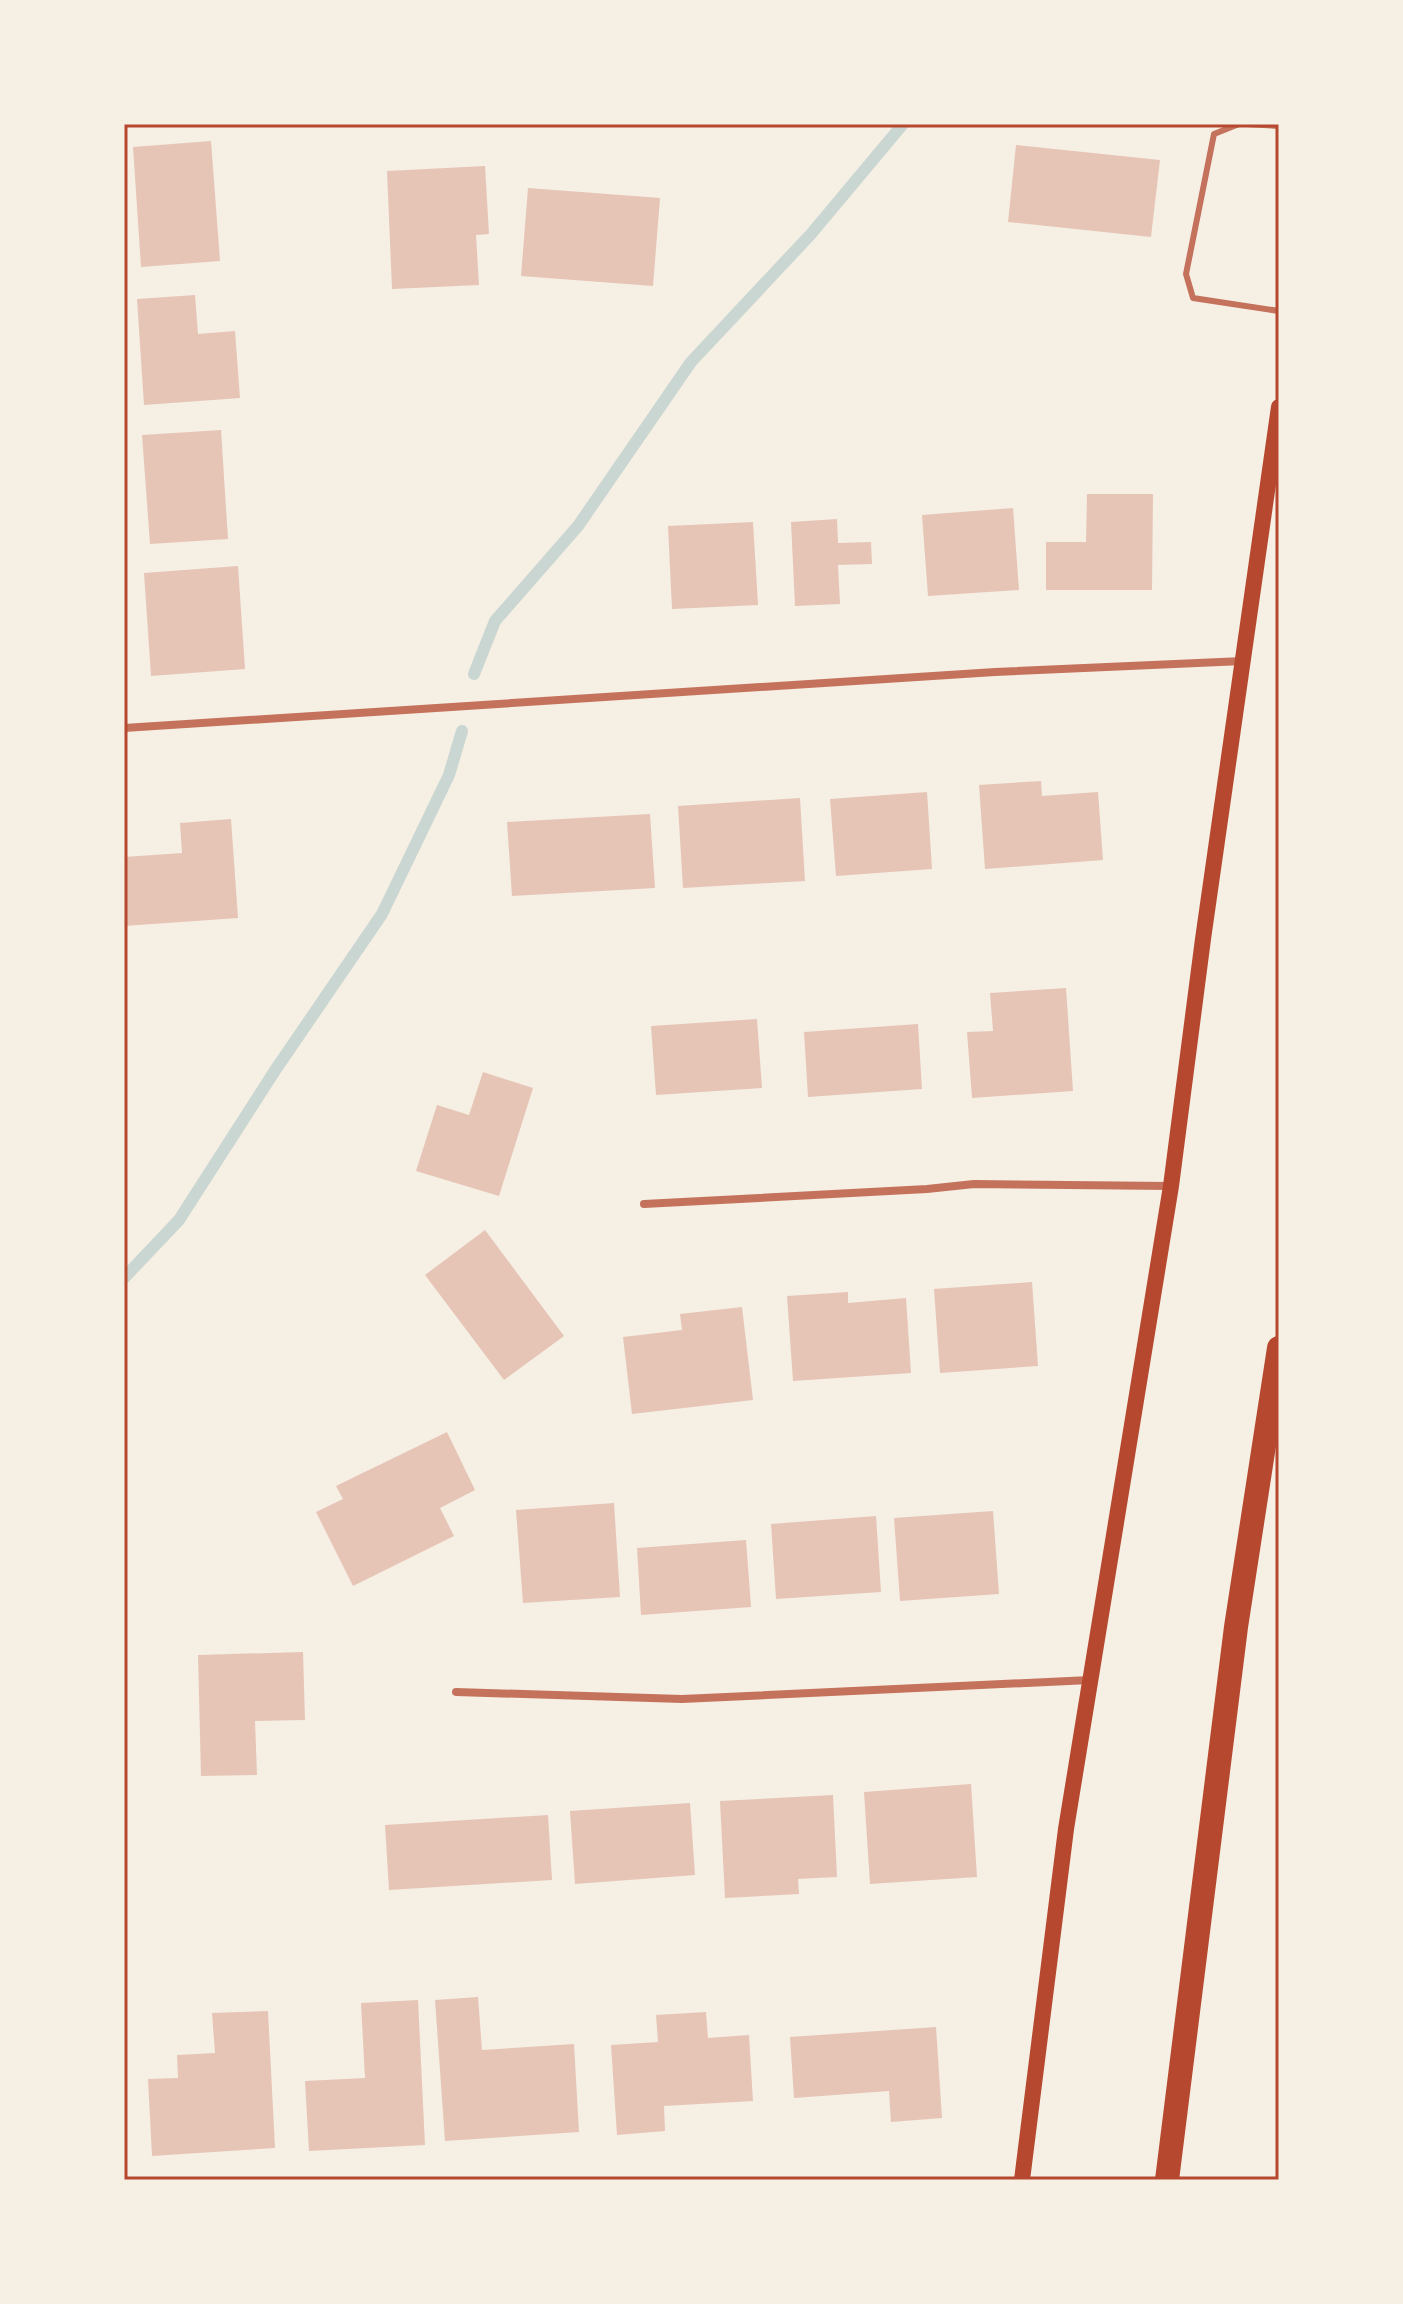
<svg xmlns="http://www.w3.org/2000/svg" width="1403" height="2304" font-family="'Fira Sans Condensed',sans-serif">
<rect width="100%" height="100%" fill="#f6efe4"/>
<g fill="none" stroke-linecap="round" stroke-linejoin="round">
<path stroke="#c9d6d2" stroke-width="12" d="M 474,674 L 495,621 L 578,526 L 691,362 L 811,234 L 903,124
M 124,1278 L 179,1220 L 276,1069 L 382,914 L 449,775 L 462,731"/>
</g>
<path fill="#e6c5b7" d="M 211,141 L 220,261 L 141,267 L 133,147 Z
M 1016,145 L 1160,160 L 1151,237 L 1008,222 Z
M 485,166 L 489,234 L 476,235 L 479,285 L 392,289 L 387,171 Z
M 528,188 L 660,198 L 653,286 L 521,276 Z
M 195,295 L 198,334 L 235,331 L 240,398 L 144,405 L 137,299 Z
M 221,430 L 228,539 L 150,544 L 142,435 Z
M 1087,494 L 1153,494 L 1152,590 L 1046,590 L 1046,542 L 1086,542 Z
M 1013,508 L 1019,590 L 928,596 L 922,515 Z
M 837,519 L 838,543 L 871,542 L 872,564 L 838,565 L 840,604 L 795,606 L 791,522 Z
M 753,522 L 758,605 L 672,609 L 668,526 Z
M 238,566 L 245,669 L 151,676 L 144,573 Z
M 1041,781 L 1042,796 L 1098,792 L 1103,860 L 985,869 L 979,785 Z
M 927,792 L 932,869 L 836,876 L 830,799 Z
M 800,798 L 805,881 L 683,888 L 678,806 Z
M 650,814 L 655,888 L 512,896 L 507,822 Z
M 231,819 L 238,918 L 124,926 L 124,857 L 182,853 L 180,823 Z
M 1066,988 L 1073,1091 L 972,1098 L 967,1032 L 993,1031 L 990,993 Z
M 757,1019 L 762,1088 L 656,1095 L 651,1026 Z
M 918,1024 L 922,1089 L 808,1097 L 804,1032 Z
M 483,1072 L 533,1088 L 499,1196 L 416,1171 L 437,1105 L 469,1115 Z
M 485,1230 L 564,1336 L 504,1380 L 425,1275 Z
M 1032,1282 L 1038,1366 L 940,1373 L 934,1289 Z
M 848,1292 L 848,1303 L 906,1298 L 911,1373 L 793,1381 L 787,1296 Z
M 742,1307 L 753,1400 L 632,1414 L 623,1337 L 682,1330 L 680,1314 Z
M 447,1432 L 475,1490 L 440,1508 L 454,1536 L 353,1586 L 316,1512 L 343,1499 L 336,1486 Z
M 614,1503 L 620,1597 L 523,1603 L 516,1510 Z
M 993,1511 L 999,1594 L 900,1601 L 894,1518 Z
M 876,1516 L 881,1592 L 776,1599 L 771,1524 Z
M 746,1540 L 751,1607 L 641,1615 L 637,1548 Z
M 303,1652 L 305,1720 L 255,1721 L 257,1775 L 201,1776 L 198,1655 Z
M 971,1784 L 977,1877 L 870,1884 L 864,1792 Z
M 833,1795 L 837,1877 L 798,1879 L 799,1894 L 725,1898 L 720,1801 Z
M 690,1803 L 695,1875 L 575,1884 L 570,1811 Z
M 548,1815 L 552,1880 L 389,1890 L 385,1825 Z
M 478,1997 L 482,2050 L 574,2044 L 579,2132 L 445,2141 L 435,2000 Z
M 418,2000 L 425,2145 L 309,2151 L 305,2081 L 365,2078 L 361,2003 Z
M 268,2011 L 275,2148 L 152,2156 L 148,2079 L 178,2078 L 177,2055 L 215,2053 L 212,2013 Z
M 706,2012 L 708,2038 L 749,2035 L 753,2101 L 664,2106 L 665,2131 L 617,2135 L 611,2045 L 658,2042 L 656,2015 Z
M 936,2027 L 942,2118 L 891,2122 L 889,2091 L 794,2098 L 790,2037 Z"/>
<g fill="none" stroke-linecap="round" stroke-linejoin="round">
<path stroke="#c5725c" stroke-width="6" d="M 1239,124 L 1214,134 L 1186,274 L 1193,298 L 1279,311
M 1247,124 L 1279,126"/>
<path stroke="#c5725c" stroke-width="8" d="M 124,728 L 995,672 L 1243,661
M 644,1204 L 927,1189 L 974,1184 L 1170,1186
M 456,1692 L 682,1699 L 1090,1680"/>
<path stroke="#b5482f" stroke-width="16" d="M 1022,2180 L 1066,1829 L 1171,1186 L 1203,939 L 1279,407"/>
<path stroke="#b5482f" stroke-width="24" d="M 1167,2180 L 1236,1627 L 1279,1348"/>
</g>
<rect width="1403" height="2304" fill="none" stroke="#f6efe4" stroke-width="252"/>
<rect x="126" y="126" width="1151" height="2052" fill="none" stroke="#b5482f" stroke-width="3"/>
</svg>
